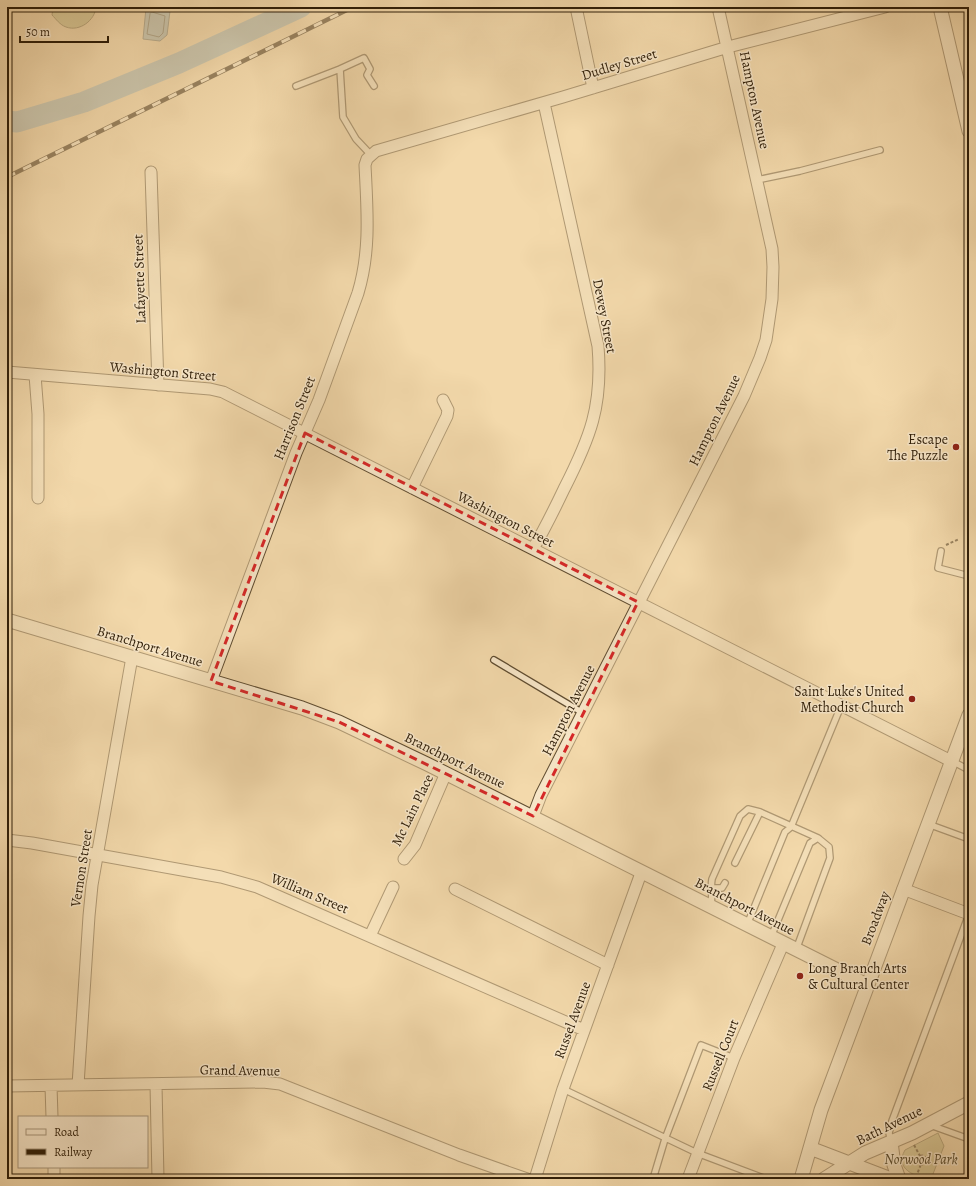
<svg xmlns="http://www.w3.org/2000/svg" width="976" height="1186" font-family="Alegreya,serif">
<rect width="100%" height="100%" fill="#f3d9ab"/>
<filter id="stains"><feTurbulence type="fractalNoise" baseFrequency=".005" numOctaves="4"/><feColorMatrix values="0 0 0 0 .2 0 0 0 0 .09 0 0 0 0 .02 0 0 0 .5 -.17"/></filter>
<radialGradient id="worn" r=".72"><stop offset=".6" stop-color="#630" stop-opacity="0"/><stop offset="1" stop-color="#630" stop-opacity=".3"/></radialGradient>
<path fill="#c3bc83" stroke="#796d46" d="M 53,7 L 96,7 C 95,20 80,32 66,27 C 60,25 56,19 52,15 Z
M 938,1133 L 944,1146 L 931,1179 C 915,1177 894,1169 905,1150 Z"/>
<path fill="#a2b7b6" stroke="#747a70" d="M 146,8 L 170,11 L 167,35 L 160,41 L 143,39 Z"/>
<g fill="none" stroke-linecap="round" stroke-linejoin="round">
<path stroke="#686a5f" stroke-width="1" d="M 152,12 L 165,16 L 163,33 L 159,37 L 147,34 L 150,14 Z"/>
<path stroke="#a2b7b6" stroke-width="21" d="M 7,121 L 17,122 L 84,102 L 179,63 L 301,7"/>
<g stroke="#604d31" stroke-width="8">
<path id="service" d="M 296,86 L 340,69
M 371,155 L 356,139 L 343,117 L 340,69 L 364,58 L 370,69 L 367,75 L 374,86
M 757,180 L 800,171 L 880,150
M 941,551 L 938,568 L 969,576
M 494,660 L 583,713
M 952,761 L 969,770
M 928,824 L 969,839
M 735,863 L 760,812
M 711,888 L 722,888 L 725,883
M 710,907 C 714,897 710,890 712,879 L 740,816 L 748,809 L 760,812 L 818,838
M 747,925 L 785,832 L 791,827 L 841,706
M 771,937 L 810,843 L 818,838 L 829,847 L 830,858 L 796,950
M 563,1089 L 697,1153 L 766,1179
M 930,1125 L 969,1139
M 891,1142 L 889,1133 L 892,1121 L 969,914
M 653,1179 L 665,1139 L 701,1045 L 734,1058"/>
</g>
<g stroke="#604d31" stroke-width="13">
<path id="minor" d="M 576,7 L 593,88
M 151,172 L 158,385
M 7,372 L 210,389 L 223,392 L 951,761
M 35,375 L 38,414 L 38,498
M 412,488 L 447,416 L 448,410 L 443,400
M 533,549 C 544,530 554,510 564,489 C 590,438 603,406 598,346 L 544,103
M 211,681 L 296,453 L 319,400 L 358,293 C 371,250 367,208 365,165 L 367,159 L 376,151 L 563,97 L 728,47 L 885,7
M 533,816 L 541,795 L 744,396 L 760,358 L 766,340 L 772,299 L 773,267 L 772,249 L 718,7
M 7,840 L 32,843 L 221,877 L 257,887 L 584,1030
M 404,859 L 415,845 L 446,773
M 455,889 L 608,965
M 903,889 L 969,914
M 370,936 L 393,887
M 78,1085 L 89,916 L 92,885 L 132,657
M 156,1085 L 158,1179
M 7,1086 L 263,1082 L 280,1084 L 459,1155 L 527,1179
M 51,1086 L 52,1117
M 54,1167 L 54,1179
M 535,1179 L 563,1089 L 641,873
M 688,1179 L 734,1058 L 783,944"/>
</g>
<g stroke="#604d31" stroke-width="15">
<path id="tertiary" d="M 940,7 L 969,131
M 7,620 L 302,708 L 339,722 L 427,764 L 867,985
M 891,1142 L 894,1165 L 899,1179
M 810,1148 L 891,1179
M 801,1179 L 821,1110 L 969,715
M 824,1179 L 865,1153 L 912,1133 L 969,1103"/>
</g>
<path stroke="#2f1e08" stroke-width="2" stroke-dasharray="3 2" stroke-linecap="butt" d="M 946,545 L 959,539
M 914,1145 L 920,1156
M917.5 1160a4.5 4.5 0 1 1 9 0a4.5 4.5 0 1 1-9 0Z
M 916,1177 L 921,1164"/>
<use href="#service" stroke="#f7e6c8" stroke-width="5.5"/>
<use href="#minor" stroke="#f7e6c8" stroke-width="11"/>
<use href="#tertiary" stroke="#f7e6c8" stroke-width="13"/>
<g stroke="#2f1e08" stroke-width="4.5">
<path id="rail" d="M 7,177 L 353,7"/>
</g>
<use href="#rail" stroke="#f7e6c8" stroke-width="3" stroke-dasharray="9" stroke-linecap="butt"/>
</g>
<path d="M0 0H976V1186H0ZM 305,433 L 638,602 L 533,816 L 339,722 L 211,681 Z" fill="#f3d9ab" fill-opacity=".55" fill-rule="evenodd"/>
<path fill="none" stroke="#d62828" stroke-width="3" stroke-dasharray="8 5" stroke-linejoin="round" d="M 305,433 L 638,602 L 533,816 L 339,722 L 211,681 Z"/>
<g fill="#8f2418" stroke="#f7e6c8" stroke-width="1.5">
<circle cx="956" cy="447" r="4"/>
<circle cx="912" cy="699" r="4"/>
<circle cx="800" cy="976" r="4"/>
</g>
<g text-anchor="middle" stroke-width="3" stroke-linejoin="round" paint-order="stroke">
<g font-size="14" fill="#2f1e08" stroke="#f7e6c8">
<text transform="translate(619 64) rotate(-17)" y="5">Dudley Street</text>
<text transform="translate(755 100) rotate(78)" y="5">Hampton Avenue</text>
<text transform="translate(139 279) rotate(-92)" y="5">Lafayette Street</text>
<text transform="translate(605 316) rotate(79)" y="5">Dewey Street</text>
<text transform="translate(163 371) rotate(5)" y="5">Washington Street</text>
<text transform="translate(294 418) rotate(-68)" y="5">Harrison Street</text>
<text transform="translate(714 420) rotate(-64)" y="5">Hampton Avenue</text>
<text transform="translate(506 519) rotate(27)" y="5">Washington Street</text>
<text transform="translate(150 646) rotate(17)" y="5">Branchport Avenue</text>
<text transform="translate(568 710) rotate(-63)" y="5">Hampton Avenue</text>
<text transform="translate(455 760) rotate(26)" y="5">Branchport Avenue</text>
<text transform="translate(412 810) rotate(-64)" y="5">Mc Lain Place</text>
<text transform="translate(81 868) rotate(-81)" y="5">Vernon Street</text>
<text transform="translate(310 893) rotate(23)" y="5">William Street</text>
<text transform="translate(745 906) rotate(27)" y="5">Branchport Avenue</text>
<text transform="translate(875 918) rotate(-69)" y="5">Broadway</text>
<text transform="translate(572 1020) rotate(-70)" y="5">Russel Avenue</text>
<text transform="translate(720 1055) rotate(-68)" y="5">Russell Court</text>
<text transform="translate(240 1070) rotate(1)" y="5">Grand Avenue</text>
<text transform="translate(889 1125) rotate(-26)" y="5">Bath Avenue</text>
</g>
<g font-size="14" fill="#2f1e08" stroke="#f7e6c8" text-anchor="end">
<text x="948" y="444">Escape<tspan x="948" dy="16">The Puzzle</tspan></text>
<text x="904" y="696">Saint Luke's United<tspan x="904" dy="16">Methodist Church</tspan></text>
<text x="808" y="973" text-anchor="start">Long Branch Arts<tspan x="808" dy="16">&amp; Cultural Center</tspan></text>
</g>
<g font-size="14" font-style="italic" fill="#5b4d2d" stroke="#f7e6c8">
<text x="921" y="1164">Norwood Park</text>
</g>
</g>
<rect width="976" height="1186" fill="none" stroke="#f3d9ab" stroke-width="24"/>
<rect x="8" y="8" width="960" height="1170" fill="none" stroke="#2f1e08" stroke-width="2"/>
<rect x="12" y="12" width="952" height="1162" fill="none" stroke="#2f1e08"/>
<rect x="18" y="1116" width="130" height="52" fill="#f7e6c8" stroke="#a7967b"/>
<rect x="26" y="1129" width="20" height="6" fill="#f7e6c8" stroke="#a7967b"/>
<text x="54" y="1136" font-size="12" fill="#2f1e08">Road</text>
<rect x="26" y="1149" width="20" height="6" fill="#2f1e08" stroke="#a7967b"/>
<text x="54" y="1156" font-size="12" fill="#2f1e08">Railway</text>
<path d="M20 36v6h88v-6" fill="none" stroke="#2f1e08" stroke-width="2"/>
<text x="26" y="36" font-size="12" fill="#2f1e08" stroke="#f7e6c8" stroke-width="3" paint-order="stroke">50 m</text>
<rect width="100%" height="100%" filter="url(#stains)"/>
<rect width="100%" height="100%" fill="url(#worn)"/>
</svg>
